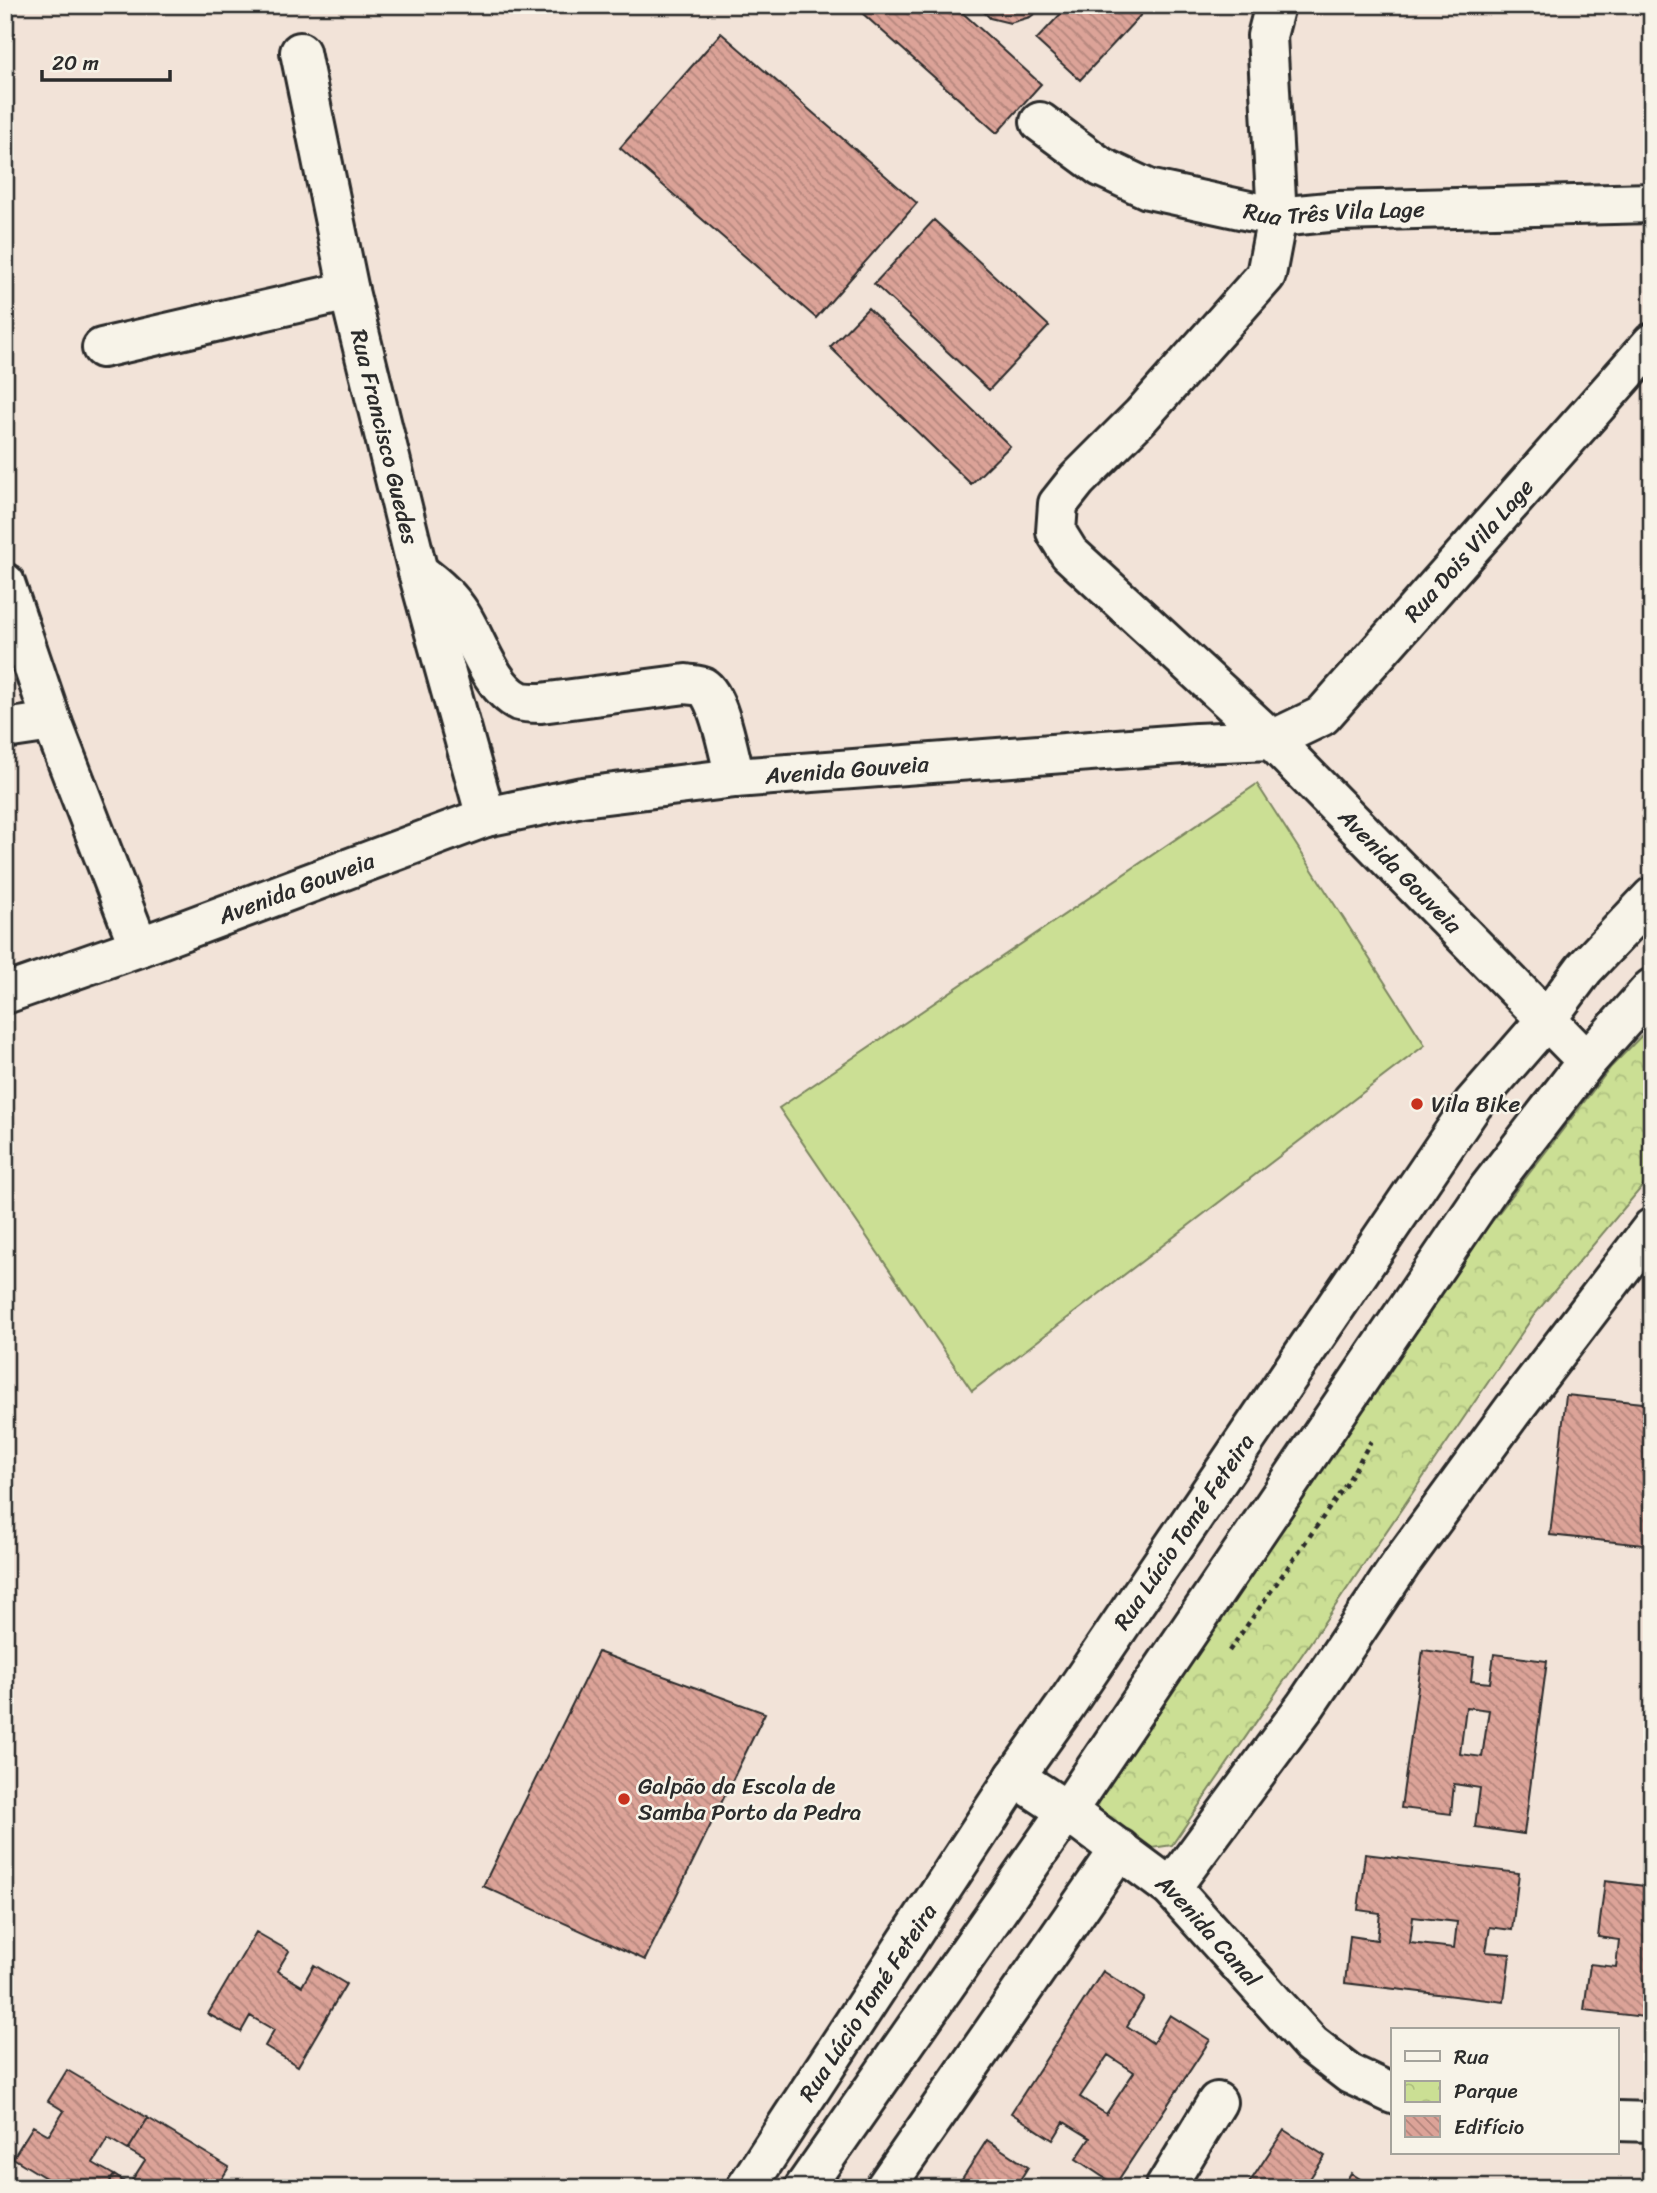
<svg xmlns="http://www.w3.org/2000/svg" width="1657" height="2193" font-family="Sriracha,sans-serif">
<defs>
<pattern id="park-crowns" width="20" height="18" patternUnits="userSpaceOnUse" patternTransform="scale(1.75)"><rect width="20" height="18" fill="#cbdf94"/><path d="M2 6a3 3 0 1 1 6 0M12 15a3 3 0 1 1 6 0" fill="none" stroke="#aec080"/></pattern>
<pattern id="building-back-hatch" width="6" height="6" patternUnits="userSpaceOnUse" patternTransform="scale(1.75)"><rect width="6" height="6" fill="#dca398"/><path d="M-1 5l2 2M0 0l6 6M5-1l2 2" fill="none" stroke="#b3857c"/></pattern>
</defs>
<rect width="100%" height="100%" fill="#f2e3d8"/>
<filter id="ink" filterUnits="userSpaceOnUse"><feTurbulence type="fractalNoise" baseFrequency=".0143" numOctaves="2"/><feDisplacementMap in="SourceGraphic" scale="14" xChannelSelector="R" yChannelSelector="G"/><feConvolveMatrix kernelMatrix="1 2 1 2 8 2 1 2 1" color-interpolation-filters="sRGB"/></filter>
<g filter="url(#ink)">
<path fill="url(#park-crowns)" stroke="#7b8560" stroke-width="2" d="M 1652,1025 L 1652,1175 L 1534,1315 L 1172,1845 L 1152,1848 L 1097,1815 L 1094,1800 L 1470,1250 L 1611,1067 Z"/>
<path fill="#cbdf94" stroke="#7b8560" stroke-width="2" d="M 1257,784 L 1425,1045 L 972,1391 L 779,1108 Z"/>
<path fill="url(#building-back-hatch)" stroke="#2b2b2b" stroke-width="2" fill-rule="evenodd" d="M 853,5 L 954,5 L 1041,84 L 997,133 Z
M 982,5 L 1044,5 L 1045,6 L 1030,17 L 1010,23 L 990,18 L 979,7 Z
M 1069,5 L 1150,5 L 1080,80 L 1036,40 Z
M 721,33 L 917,203 L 816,318 L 620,148 Z
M 934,220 L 1049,326 L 989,390 L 874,284 Z
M 868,308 L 1010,446 L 971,484 L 830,347 Z
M 1566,1395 L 1652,1404 L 1652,1546 L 1550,1535 Z
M 1423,1650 L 1474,1657 L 1471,1681 L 1490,1683 L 1494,1654 L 1547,1661 L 1524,1834 L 1475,1827 L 1480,1788 L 1454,1784 L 1451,1814 L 1401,1808 ZM 1466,1707 L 1489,1710 L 1482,1757 L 1460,1754 Z
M 598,1652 L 765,1713 L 645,1960 L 483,1886 Z
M 1652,1791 L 1652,1848 L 1644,1847 Z
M 1365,1854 L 1519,1873 L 1512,1930 L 1490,1927 L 1486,1952 L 1510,1954 L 1504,2002 L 1345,1983 L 1350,1936 L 1377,1940 L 1380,1913 L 1358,1910 ZM 1413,1917 L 1457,1922 L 1454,1948 L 1410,1943 Z
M 1605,1881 L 1652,1887 L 1652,1950 L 1649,1971 L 1652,1971 L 1652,2018 L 1584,2010 L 1590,1964 L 1616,1967 L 1619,1940 L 1598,1937 Z
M 256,1932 L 289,1951 L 277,1971 L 302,1986 L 314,1965 L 346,1984 L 298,2066 L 265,2046 L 274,2030 L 250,2016 L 241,2032 L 208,2014 Z
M 1103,1971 L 1144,1998 L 1127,2026 L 1153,2043 L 1170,2015 L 1210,2040 L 1115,2185 L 1076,2159 L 1090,2138 L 1064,2122 L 1053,2140 L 1011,2113 ZM 1108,2055 L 1134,2072 L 1106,2114 L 1080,2097 Z
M 67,2070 L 148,2118 L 128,2150 L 108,2138 L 93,2163 L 114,2175 L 106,2188 L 62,2188 L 13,2158 L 33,2126 L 49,2135 L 64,2111 L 48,2101 Z
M 148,2118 L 229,2167 L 216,2188 L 106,2188 L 114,2175 L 129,2185 L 145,2160 L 128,2150 Z
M 1284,2130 L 1325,2156 L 1307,2183 L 1314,2188 L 1246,2188 Z
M 987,2140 L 1028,2167 L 1015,2188 L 956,2188 Z
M 1351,2173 L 1374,2188 L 1342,2188 Z"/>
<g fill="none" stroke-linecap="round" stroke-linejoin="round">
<g stroke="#2b2b2b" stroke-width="44">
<g id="minor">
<path id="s1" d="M 1275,5 L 1267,36 L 1277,217 L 1266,275 L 1141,416 L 1077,480 L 1058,504 L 1056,532 L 1069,553 L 1272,740 L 1587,1061"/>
<path id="s2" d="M 300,52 L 349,291 L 418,572 L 486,817"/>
<path id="s3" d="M 1040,122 L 1101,167 L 1148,189 L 1277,217 L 1339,211 L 1652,203"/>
<path d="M 102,348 L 349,291"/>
<path d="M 418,572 C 435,584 450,597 461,615 C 477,640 491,688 519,701 C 525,703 534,703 541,703 L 686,684 C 690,685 699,685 703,687 C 719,696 730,759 735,778"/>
<path d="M 5,583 L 52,722 L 139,947"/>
<path d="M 5,729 L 52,722"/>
<path id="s4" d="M 5,994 L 139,947 L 486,817 L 582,797 L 735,778 L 1196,743 L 1272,740 L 1322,716 L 1652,343"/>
<path id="s5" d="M 1015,1777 L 1067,1811 L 1171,1888 L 1311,2044 L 1350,2074 L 1393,2094"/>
<path d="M 1171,1888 L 1306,1705 L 1402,1562 L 1513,1410 L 1652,1228"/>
<path d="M 1617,2121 L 1652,2122"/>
<path d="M 885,2188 L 1120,1849"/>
<path d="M 1165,2188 L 1217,2102"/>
</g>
</g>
<g stroke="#2b2b2b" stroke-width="44">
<g id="major">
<path id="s6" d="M 746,2188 L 1015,1777 L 1064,1708 L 1473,1104 L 1546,1020 L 1584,969 L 1652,897"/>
<path d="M 804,2188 L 1067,1811 L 1489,1188 L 1587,1061 L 1652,988"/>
</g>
</g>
<path stroke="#2b2b2b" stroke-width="4.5" stroke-dasharray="5 5" stroke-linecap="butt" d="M 1229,1651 L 1347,1483 L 1371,1441"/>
<use href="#minor" stroke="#f7f3e8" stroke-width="38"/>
<use href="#major" stroke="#f7f3e8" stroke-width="38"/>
</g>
</g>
<g fill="#c8321e" stroke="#f7f3e8" stroke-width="2.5">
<circle cx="1417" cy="1104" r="7"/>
<circle cx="624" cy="1799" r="7"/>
</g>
<g text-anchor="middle" stroke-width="5" stroke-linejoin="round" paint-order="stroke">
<g font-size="23" fill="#2b2b2b" stroke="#f7f3e8">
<text dy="8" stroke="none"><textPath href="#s3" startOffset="317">Rua Três Vila Lage</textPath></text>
<text dy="8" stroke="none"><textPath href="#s2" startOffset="394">Rua Francisco Guedes</textPath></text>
<text dy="8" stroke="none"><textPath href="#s4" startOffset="1580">Rua Dois Vila Lage</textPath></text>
<text dy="8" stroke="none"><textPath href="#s4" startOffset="877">Avenida Gouveia</textPath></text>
<text dy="8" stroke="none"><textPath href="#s1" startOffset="1094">Avenida Gouveia</textPath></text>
<text dy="8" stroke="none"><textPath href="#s4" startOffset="310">Avenida Gouveia</textPath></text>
<text dy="8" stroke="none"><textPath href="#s6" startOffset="789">Rua Lúcio Tomé Feteira</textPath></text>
<text dy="8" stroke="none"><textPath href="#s5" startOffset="248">Avenida Canal</textPath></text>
<text dy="8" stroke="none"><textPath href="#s6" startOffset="222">Rua Lúcio Tomé Feteira</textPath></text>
</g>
<g font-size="23" fill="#2b2b2b" stroke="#f7f3e8" text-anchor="start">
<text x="1431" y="1112">Vila Bike</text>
<text x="638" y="1794">Galpão da Escola de<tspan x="638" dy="26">Samba Porto da Pedra</tspan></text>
</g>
</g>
<rect width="1657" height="2193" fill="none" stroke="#f7f3e8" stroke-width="28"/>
<rect x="14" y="14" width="1629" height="2165" fill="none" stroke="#2b2b2b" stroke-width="2.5" filter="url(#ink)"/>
<rect x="1391" y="2028" width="228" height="126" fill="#f7f3e8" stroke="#a5a39c" stroke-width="2"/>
<rect x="1405" y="2051" width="35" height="10" fill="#f7f3e8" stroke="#a5a39c" stroke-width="2"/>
<text x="1454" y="2064" font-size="21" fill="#2b2b2b">Rua</text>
<rect x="1405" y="2081" width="35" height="21" fill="url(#park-crowns)" stroke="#a5a39c" stroke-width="2"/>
<text x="1454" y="2098" font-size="21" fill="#2b2b2b">Parque</text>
<rect x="1405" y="2116" width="35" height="21" fill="url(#building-back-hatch)" stroke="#a5a39c" stroke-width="2"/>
<text x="1454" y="2134" font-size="21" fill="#2b2b2b">Edifício</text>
<path d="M42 70v10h128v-10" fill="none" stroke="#2b2b2b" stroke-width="3.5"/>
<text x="52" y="70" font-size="21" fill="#2b2b2b" stroke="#f7f3e8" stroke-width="5" paint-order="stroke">20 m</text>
</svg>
